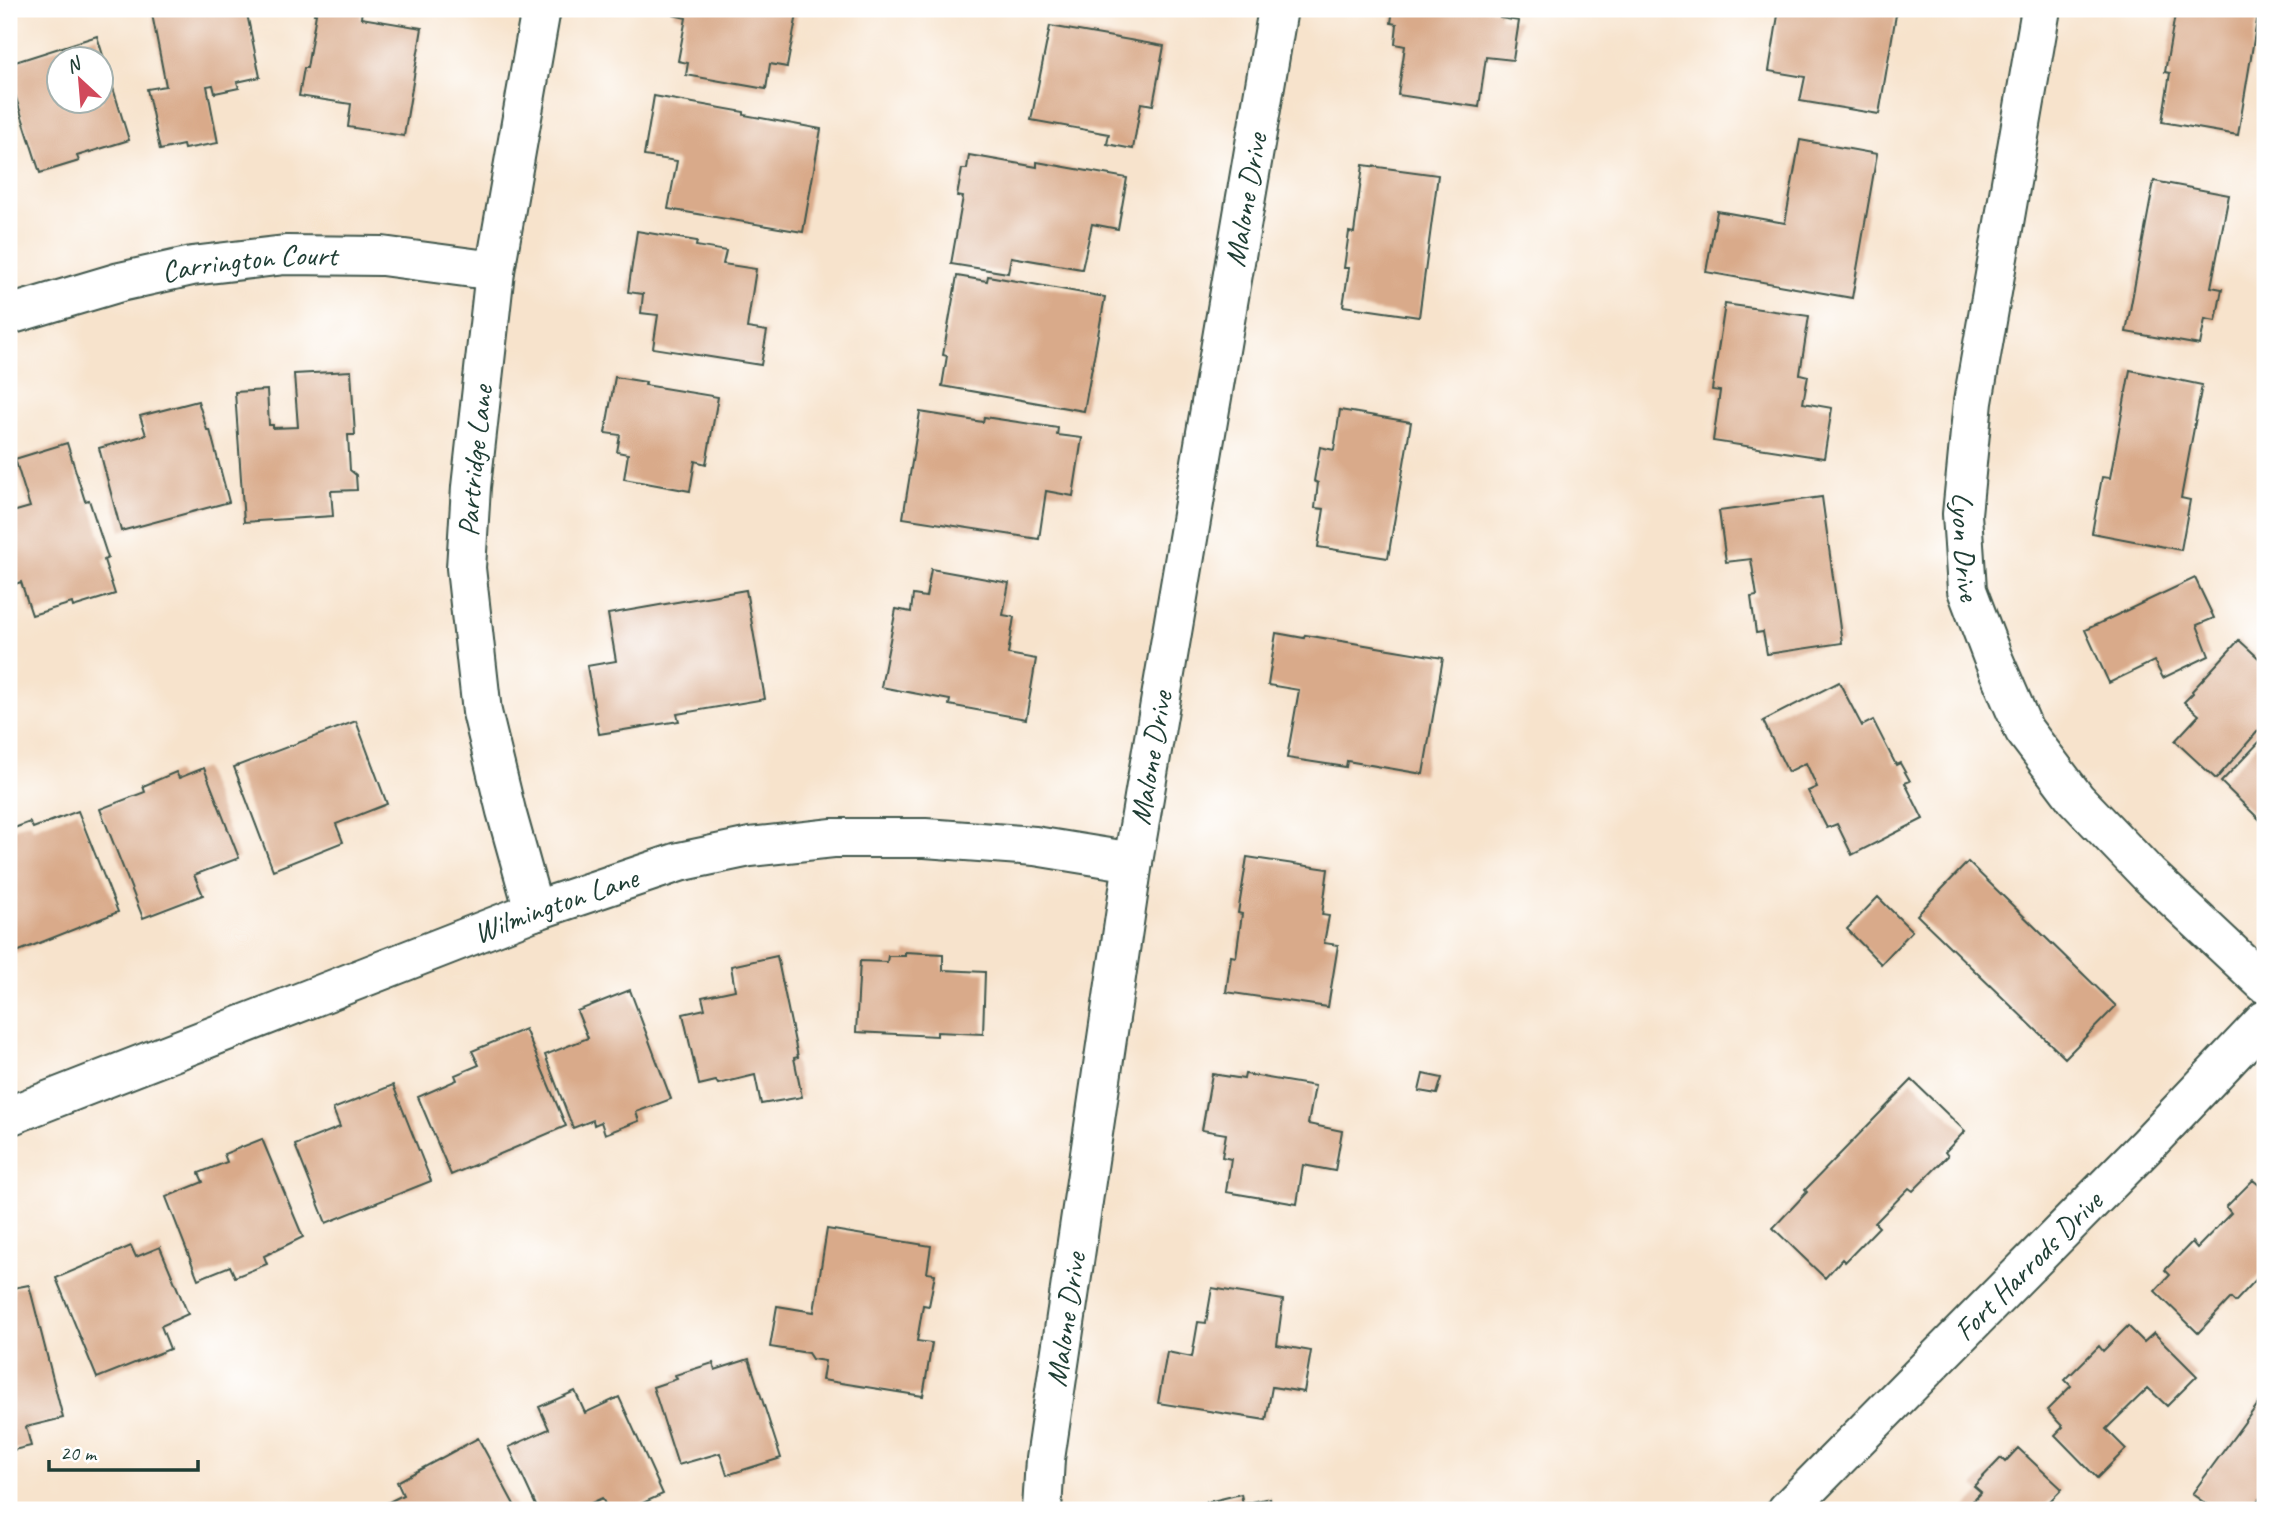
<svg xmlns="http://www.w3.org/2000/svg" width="2274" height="1519" font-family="Caveat,sans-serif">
<rect width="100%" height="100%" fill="#fff"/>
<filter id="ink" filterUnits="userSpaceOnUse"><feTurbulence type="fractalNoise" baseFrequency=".0143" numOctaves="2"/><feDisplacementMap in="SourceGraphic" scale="14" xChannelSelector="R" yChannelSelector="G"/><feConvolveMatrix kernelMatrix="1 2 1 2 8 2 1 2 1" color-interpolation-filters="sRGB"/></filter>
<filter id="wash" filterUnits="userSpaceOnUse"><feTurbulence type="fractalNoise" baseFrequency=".00686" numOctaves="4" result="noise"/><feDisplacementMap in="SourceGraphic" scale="28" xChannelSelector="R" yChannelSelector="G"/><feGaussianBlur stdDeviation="1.57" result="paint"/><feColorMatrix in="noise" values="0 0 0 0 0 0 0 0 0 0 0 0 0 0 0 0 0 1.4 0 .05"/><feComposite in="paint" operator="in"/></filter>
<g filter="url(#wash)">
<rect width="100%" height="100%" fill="#f7e3cc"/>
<g id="blocks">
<path fill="#d9aa8a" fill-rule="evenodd" d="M 179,9 L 246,9 L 260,77 L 237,82 L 239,88 L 215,93 L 213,85 L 207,86 L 218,143 L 184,149 L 183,145 L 160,150 L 147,89 L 166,86 L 152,14 Z
M 315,9 L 362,9 L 361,18 L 422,28 L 404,136 L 348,127 L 351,104 L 299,96 L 304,68 L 307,68 L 316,14 L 314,14 Z
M 674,9 L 798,9 L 787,67 L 770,64 L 766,89 L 686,75 L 688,63 L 678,61 L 686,18 L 673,15 Z
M 1393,9 L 1501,9 L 1500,18 L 1519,21 L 1513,60 L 1486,57 L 1479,107 L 1398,95 L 1405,46 L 1395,44 L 1397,24 L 1391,23 Z
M 1779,9 L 1897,9 L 1879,114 L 1800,101 L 1805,77 L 1769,71 Z
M 2176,9 L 2259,9 L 2238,135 L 2162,122 L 2170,73 L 2165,72 Z
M 1050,26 L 1164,46 L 1153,105 L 1141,103 L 1133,149 L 1107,144 L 1109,134 L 1031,120 Z
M 97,36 L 129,140 L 77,156 L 79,161 L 40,173 L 9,76 L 9,64 ZM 60,60 L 102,60 L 102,102 L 60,102 Z
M 654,96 L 744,112 L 744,115 L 821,129 L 803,232 L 668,209 L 677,161 L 644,156 Z
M 1800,140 L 1877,154 L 1852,298 L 1706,272 L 1717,211 L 1785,223 Z
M 969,155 L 1037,167 L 1037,162 L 1127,178 L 1118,229 L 1092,224 L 1082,269 L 1011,257 L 1008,273 L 951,264 L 963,197 L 957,196 L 962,169 L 967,169 Z
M 1363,165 L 1438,175 L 1419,317 L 1343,306 L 1349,268 L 1344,268 L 1349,232 L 1354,233 Z
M 2154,181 L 2229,195 L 2211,287 L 2222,289 L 2216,321 L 2205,319 L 2200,345 L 2126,332 Z
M 637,231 L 697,241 L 696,246 L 726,251 L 723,264 L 756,269 L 747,328 L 767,331 L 761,365 L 653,348 L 658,315 L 641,313 L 643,294 L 628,292 Z
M 957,276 L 987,281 L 988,276 L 1105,297 L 1084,411 L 942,386 L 947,356 L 943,355 Z
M 1725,304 L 1809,316 L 1800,374 L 1808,376 L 1803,403 L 1832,408 L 1824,458 L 1713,441 L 1720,391 L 1712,390 Z
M 2130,370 L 2202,385 L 2181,498 L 2190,500 L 2181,550 L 2092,533 L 2102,477 L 2110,478 Z
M 351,371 L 355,435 L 348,435 L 350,470 L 356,475 L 357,490 L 331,491 L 333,516 L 244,522 L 235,392 L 267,390 L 269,425 L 273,425 L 273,428 L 298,427 L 294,374 Z
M 615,377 L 646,382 L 645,385 L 718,397 L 706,464 L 695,461 L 690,491 L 624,479 L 628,454 L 617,452 L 620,435 L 605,433 Z
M 198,401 L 207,430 L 210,430 L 229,502 L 121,531 L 99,448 L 146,435 L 140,416 Z
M 1340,410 L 1411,422 L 1388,558 L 1318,547 L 1324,509 L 1315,508 L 1318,483 L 1314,481 L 1320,447 L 1334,450 Z
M 920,412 L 983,422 L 984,417 L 1058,428 L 1057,435 L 1082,438 L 1073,496 L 1046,491 L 1039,539 L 903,518 Z
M 67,443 L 85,501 L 89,500 L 108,558 L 104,560 L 115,594 L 73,607 L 72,603 L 32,615 L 21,582 L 9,586 L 9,513 L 30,507 L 15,459 Z
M 1822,497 L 1842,643 L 1767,654 L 1763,632 L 1756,633 L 1751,597 L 1757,596 L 1751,559 L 1726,562 L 1719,511 Z
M 931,569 L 1009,583 L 1003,615 L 1014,617 L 1008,654 L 1036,659 L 1026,719 L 949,705 L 950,700 L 881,687 L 896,609 L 911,612 L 913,595 L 926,597 Z
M 2195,578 L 2214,618 L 2197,625 L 2209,656 L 2163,678 L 2154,661 L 2109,683 L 2085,630 Z
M 746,590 L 765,699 L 677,714 L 679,721 L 599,734 L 587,666 L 616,661 L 608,614 Z
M 1276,633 L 1304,638 L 1305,635 L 1443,658 L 1423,774 L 1347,761 L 1346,767 L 1287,758 L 1299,690 L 1268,685 Z
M 2239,640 L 2265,664 L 2265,723 L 2216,779 L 2175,741 L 2199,715 L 2184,702 L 2193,693 L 2192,691 Z
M 1839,682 L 1862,726 L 1873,720 L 1896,765 L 1900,763 L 1910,781 L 1905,783 L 1923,819 L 1852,855 L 1837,824 L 1827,828 L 1808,791 L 1817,787 L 1806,763 L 1788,772 L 1763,721 Z
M 356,721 L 387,804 L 336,824 L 343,842 L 273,870 L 234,767 Z
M 2265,736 L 2265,814 L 2260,820 L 2221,782 Z
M 204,768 L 239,858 L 194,875 L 203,895 L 143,918 L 100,809 L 145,792 L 143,786 L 176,772 L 179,778 Z
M 78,811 L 118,912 L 9,955 L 9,830 L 30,822 L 33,828 Z
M 1247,857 L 1328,869 L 1322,915 L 1329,916 L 1324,943 L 1338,945 L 1328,1007 L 1226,992 L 1231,956 L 1236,957 L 1242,914 L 1238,913 Z
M 1968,862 L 2116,1006 L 2065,1058 L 1917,915 Z
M 1878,897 L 1912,931 L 1881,964 L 1847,929 Z
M 905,952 L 943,954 L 943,970 L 985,972 L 983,1034 L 937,1032 L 937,1036 L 856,1032 L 860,961 L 887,962 L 888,956 L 905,956 Z
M 777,956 L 798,1057 L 794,1058 L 802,1097 L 761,1104 L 755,1075 L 718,1084 L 716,1081 L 699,1085 L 683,1014 L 705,1009 L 702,997 L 735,990 L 731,966 Z
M 630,990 L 671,1099 L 636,1112 L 639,1121 L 605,1134 L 601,1122 L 594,1125 L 593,1120 L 573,1128 L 545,1055 L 588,1038 L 577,1011 Z
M 525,1029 L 566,1126 L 451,1175 L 418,1097 L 457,1080 L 455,1075 L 479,1065 L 472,1051 Z
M 1212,1074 L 1244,1079 L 1245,1074 L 1315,1086 L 1308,1124 L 1342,1131 L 1335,1171 L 1303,1165 L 1297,1204 L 1226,1192 L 1231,1159 L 1222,1157 L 1226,1134 L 1202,1130 Z
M 1423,1074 L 1442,1078 L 1437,1094 L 1419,1091 Z
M 1912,1080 L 1965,1131 L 1945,1152 L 1948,1156 L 1913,1191 L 1909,1188 L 1875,1223 L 1879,1227 L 1845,1262 L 1842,1259 L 1825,1278 L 1773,1228 L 1807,1192 L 1805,1190 Z
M 393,1085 L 431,1181 L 326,1223 L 295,1145 L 340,1127 L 333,1109 Z
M 262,1139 L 303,1237 L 264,1256 L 267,1264 L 235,1277 L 230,1266 L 198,1279 L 166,1197 L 203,1182 L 199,1173 L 227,1162 L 224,1154 Z
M 2265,1178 L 2265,1270 L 2235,1302 L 2231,1298 L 2198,1333 L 2155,1291 L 2170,1275 L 2165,1270 L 2192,1242 L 2197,1248 L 2231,1213 L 2226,1207 L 2253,1180 L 2259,1185 Z
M 827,1229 L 931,1246 L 927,1273 L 935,1274 L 929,1306 L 923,1305 L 917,1341 L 932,1343 L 923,1396 L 822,1380 L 825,1361 L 812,1359 L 808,1353 L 770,1347 L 777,1306 L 814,1312 Z
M 131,1246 L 136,1257 L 160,1247 L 188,1314 L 161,1326 L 170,1349 L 97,1378 L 56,1278 Z
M 29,1285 L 63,1418 L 26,1427 L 31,1446 L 9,1451 L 9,1295 L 14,1293 L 13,1288 Z
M 1212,1288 L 1283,1300 L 1277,1345 L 1311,1351 L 1304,1392 L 1272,1387 L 1266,1420 L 1158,1403 L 1167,1352 L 1192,1357 L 1198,1322 L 1206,1323 Z
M 2128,1326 L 2144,1342 L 2154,1333 L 2197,1376 L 2167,1406 L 2148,1388 L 2106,1429 L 2126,1449 L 2097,1478 L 2055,1435 L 2063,1427 L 2047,1410 L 2071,1386 L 2065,1380 L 2099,1346 L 2103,1351 Z
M 749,1359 L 781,1458 L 727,1475 L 720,1453 L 678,1465 L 653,1387 L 677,1379 L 675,1375 L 713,1363 L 715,1370 Z
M 575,1391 L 585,1413 L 619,1397 L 663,1494 L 627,1510 L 608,1510 L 602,1498 L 576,1510 L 574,1505 L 563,1510 L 538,1510 L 509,1447 L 549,1429 L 539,1407 Z
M 2261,1400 L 2265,1403 L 2265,1491 L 2254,1507 L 2258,1510 L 2215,1510 L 2192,1494 Z
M 478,1438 L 517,1510 L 373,1510 L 403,1495 L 397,1482 Z
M 2018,1448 L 2062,1489 L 2041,1510 L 1964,1510 L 1981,1492 L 1974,1486 L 2001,1458 L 2005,1462 Z
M 1241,1494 L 1243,1504 L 1270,1498 L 1273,1510 L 1175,1510 Z"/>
</g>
</g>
<g filter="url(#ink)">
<use href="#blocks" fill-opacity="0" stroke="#3f564b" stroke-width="2"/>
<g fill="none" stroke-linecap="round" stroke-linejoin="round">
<g stroke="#3f564b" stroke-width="42">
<g id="minor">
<path id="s1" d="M 2041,9 L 1973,402 L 1962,514 L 1967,590 L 1992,656 L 2024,730 L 2076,799 L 2148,874 L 2265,984"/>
<path id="s2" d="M 9,315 L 120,282 L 192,266 L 285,255 L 382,256 L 495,271"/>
<path id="s3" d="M 534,911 L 506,811 L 482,712 L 466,568 L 471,487 L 495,271 L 541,9"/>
<path id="s4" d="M 9,1116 L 534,911 L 679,862 L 750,847 L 833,838 L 925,838 L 1035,846 L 1133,862"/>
<path id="s5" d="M 1042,1510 L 1045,1459 L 1133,862 L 1278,9"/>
</g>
</g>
<g stroke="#3f564b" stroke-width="42">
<g id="tertiary">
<path id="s6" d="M 1787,1510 L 2148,1144 L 2265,1020"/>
</g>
</g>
<use href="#minor" stroke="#fff" stroke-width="38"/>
<use href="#tertiary" stroke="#fff" stroke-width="38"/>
</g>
</g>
<g text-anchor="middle" stroke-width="5" stroke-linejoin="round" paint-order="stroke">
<g font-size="30" fill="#1f3d34" stroke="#fff">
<text dy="10" stroke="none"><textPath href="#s5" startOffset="1326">Malone Drive</textPath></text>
<text dy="10" stroke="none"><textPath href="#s2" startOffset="247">Carrington Court</textPath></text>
<text dy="10" stroke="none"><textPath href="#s3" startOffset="458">Partridge Lane</textPath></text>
<text dy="10" stroke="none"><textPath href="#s1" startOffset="544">Lyon Drive</textPath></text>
<text dy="10" stroke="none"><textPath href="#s5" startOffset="760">Malone Drive</textPath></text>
<text dy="10" stroke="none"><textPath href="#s4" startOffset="586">Wilmington Lane</textPath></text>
<text dy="10" stroke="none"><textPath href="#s6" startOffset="343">Fort Harrods Drive</textPath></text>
<text dy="10" stroke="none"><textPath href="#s5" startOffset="192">Malone Drive</textPath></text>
</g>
</g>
<rect width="2274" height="1519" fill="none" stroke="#fff" stroke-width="35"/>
<g transform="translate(80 80) rotate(334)"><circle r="33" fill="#ffffff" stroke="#a5b1ae" stroke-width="2"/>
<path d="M0-5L12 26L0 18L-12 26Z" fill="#d1495b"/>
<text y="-10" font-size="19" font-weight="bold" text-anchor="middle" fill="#1f3d34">N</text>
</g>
<path d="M49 1460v10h149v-10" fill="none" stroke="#1f3d34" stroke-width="3.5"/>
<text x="60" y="1460" font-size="21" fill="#1f3d34" stroke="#ffffff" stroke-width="5" paint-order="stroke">20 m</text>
</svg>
